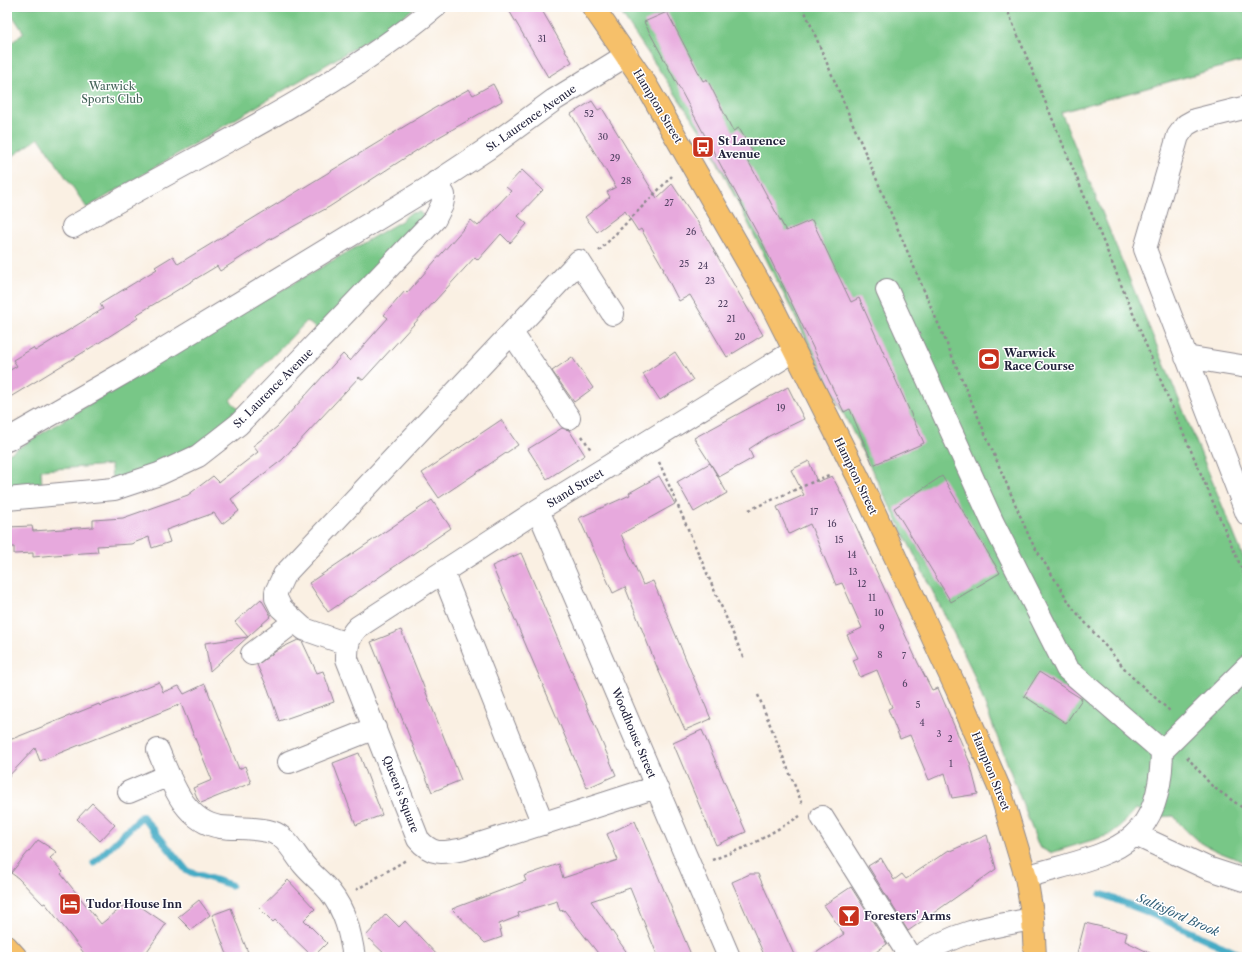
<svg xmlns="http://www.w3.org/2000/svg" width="1254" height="964" font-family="'Libre Caslon Text',serif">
<rect width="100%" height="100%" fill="#fff"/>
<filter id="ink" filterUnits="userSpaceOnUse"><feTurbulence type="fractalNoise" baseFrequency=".025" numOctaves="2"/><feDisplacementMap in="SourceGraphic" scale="8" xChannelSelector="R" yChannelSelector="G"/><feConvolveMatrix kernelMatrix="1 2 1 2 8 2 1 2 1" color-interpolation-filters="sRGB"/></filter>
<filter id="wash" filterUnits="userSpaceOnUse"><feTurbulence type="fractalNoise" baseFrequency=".012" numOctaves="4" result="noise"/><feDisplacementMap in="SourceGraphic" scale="16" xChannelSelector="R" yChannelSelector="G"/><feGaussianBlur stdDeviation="0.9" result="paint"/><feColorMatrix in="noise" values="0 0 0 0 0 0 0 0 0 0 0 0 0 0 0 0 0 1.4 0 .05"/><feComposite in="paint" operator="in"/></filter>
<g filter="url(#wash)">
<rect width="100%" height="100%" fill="#faf0e3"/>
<path fill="#78c787" stroke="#4d7461" d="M 7,7 L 415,7 L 396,23 L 87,208 L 39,138 L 7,160 L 7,46 L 24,33 Z
M 617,7 L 1247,7 L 1247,60 L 1061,112 L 1247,566 L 1247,863 C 1214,850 1196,846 1174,816 L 1156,817 L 1136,809 L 1122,825 L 1109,835 L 1050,853 L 1039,847 L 971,668 L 713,153 L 703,135 Z
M 420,212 L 425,219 L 321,333 L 307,321 L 230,400 L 243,413 L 196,451 L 112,482 L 111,465 L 41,470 L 42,487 L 7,490 L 7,455 L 154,364 L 401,221 L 410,213 Z"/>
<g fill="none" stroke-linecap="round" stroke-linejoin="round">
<path stroke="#45abc5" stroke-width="7" d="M 94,863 L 142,816 L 187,871 L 231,885
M 1101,894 L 1145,911 L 1245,957"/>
</g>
<g id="blocks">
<path fill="#e7a9dd" d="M 507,7 L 540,7 L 572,62 L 548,77 Z
M 667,12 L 703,81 L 707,79 L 733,131 L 739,128 L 752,151 L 745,155 L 786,231 L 812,220 L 851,302 L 859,298 L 924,443 L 873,465 L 850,409 L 844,412 L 763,244 L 644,22 Z
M 493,84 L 502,101 L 425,145 L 329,207 L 265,242 L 220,271 L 217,266 L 136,315 L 138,318 L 105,339 L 7,399 L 7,372 L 17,366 L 13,360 L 33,348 L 35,351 L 103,309 L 100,304 L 157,269 L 155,267 L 173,256 L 178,264 L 433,109 L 469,89 L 473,95 Z
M 592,101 L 598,110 L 602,108 L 657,198 L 672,184 L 697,221 L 763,335 L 727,357 L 690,295 L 679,301 L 663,270 L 664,269 L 641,229 L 638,231 L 625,211 L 597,232 L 585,217 L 610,197 L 607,192 L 616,187 L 571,114 Z
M 522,170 L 543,190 L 518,216 L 527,224 L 510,243 L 501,234 L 478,260 L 475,257 L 363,380 L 359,377 L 282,460 L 231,499 L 239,511 L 222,524 L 214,513 L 166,530 L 170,542 L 152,548 L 149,537 L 131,544 L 97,546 L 98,552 L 54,555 L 33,557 L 33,553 L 14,554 L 14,547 L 7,547 L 7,527 L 32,526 L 33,531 L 93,527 L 93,520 L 123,518 L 188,495 L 213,476 L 219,482 L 258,452 L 253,446 L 277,427 L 343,354 L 350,361 L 388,318 L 384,315 L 405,291 L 407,293 L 471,220 L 478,226 L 511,191 L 506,187 Z
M 675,352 L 693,380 L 660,400 L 643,374 Z
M 572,357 L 593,388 L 574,402 L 552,371 Z
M 788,387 L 804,419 L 769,436 L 749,449 L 753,458 L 719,477 L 694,438 Z
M 501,420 L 518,445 L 439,498 L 422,473 Z
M 562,428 L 569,430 L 585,455 L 547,479 L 528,449 Z
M 809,461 L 817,482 L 832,476 L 840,491 L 918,663 L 932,690 L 938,688 L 970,763 L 978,794 L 952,798 L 945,773 L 929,780 L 910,735 L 900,739 L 888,709 L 892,707 L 877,670 L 860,677 L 853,660 L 858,658 L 847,635 L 862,628 L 842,583 L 836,585 L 810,524 L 789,534 L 777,507 L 804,495 L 791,470 Z
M 710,463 L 727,493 L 694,512 L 677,482 Z
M 659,476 L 675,504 L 621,534 L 643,585 L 653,581 L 711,719 L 685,730 L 657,667 L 625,587 L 613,593 L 579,518 L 630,495 L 629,493 Z
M 942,476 L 1000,573 L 951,602 L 894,508 Z
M 432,500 L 451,528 L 328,612 L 309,583 Z
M 521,553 L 616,775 L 587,788 L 492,566 Z
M 261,599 L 271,616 L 210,671 L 205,643 L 248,637 L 235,622 Z
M 401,630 L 461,780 L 432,792 L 371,642 Z
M 298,640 L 302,641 L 317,673 L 323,671 L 334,702 L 279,721 L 268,689 L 257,665 L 279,649 Z
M 1039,672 L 1082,699 L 1066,723 L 1024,696 Z
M 159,682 L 163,692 L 179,686 L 184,694 L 205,684 L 239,769 L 245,766 L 251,783 L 201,803 L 198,800 L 193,788 L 212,780 L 181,704 L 40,761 L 35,748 L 7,778 L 7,741 L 99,704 L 100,706 Z
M 702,730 L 746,832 L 716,845 L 673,743 Z
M 359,753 L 382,815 L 356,825 L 333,763 Z
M 92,803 L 115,825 L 100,841 L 77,819 Z
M 635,821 L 692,957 L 658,957 L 630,888 L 591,901 L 630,957 L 601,957 L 564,910 L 560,911 L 557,901 L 518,913 L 519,916 L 499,924 L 502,937 L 485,943 L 452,909 L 526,881 L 524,876 L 559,864 L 563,878 L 618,860 L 607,834 Z
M 987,835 L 996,869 L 908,931 L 868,866 L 881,858 L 894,880 L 902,874 L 906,879 L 949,850 L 950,851 Z
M 38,840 L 57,852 L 50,858 L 63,872 L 61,874 L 101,924 L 131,900 L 166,924 L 143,957 L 87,957 L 45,903 L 43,904 L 18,878 L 11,873 Z
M 750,874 L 758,874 L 795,957 L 765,957 L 732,882 Z
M 288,880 L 315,909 L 304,920 L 327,943 L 313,957 L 275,920 L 273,922 L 259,908 Z
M 851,887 L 887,944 L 869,957 L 810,957 L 844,934 L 824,905 Z
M 199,900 L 210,915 L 191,930 L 178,917 Z
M 231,908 L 243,940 L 250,957 L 228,957 L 212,915 Z
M 386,914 L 399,927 L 405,921 L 439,957 L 388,957 L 366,936 Z
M 1085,923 L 1127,933 L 1125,941 L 1158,957 L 1076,957 Z"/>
</g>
</g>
<g filter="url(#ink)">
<use href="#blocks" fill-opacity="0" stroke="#8e898f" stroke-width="1"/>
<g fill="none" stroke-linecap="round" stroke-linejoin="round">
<g stroke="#8e898f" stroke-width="24">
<path id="minor" d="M 1247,107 L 1195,120 L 1186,125 L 1178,136 L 1145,249 L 1247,514
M 73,227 C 194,155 326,98 435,7
M 887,290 L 993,523 L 1067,669 L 1162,751 C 1160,853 1108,852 1026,877
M 512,333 L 569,418
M 1186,357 L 1247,367
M 7,440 L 134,367 L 425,190 L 487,149 L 554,100 L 627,55
M 7,499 L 114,489 L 159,474 L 198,456 L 239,424 L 435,219 L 442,205 L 444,195 L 436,182
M 538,510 L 729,957
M 443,573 L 543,824
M 347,644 L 304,629 L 281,608 L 276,598 L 276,592 L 284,575 L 579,261 L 613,314
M 252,654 L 295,621
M 158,750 C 171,780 183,821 220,827 C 237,829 255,827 272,832 C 287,837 293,852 303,864 C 311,874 322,882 330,892 C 346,912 350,933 354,957
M 1162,751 L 1247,667
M 289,762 L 375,728
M 656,787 L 464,849 C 443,853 432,856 418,839 L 347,659 C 347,645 348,637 358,627 L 538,510 L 794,351
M 129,792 L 169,775
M 822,817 L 910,957
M 1136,835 L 1207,868 L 1247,881
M 918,957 C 957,931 988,927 1033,919"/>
</g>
<g stroke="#8e898f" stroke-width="24">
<path id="major" d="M 593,7 L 645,83 L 767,296 L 859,479 L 957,690 L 1000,790 L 1026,877 L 1033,919 L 1035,957
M 7,947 L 16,957"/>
</g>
<path stroke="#8e898f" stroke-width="2.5" stroke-dasharray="3 3" stroke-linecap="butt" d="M 803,7 L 1031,541 L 1072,607 L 1131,676 L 1170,711
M 1006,7 L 1161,381 L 1247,581
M 599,251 L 672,176
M 582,436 L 591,450
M 659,462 L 744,659
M 749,510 L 831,474
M 758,695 L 803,806
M 1187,757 L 1212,786 L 1247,811
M 712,860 L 751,845 L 800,816
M 356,890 L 406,860"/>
<use href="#minor" stroke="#fff" stroke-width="22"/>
<use href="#major" stroke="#f6c06b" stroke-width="22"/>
</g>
</g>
<defs>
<g id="bus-square" transform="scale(1.15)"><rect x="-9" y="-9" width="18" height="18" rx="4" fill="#c8321e" stroke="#fff"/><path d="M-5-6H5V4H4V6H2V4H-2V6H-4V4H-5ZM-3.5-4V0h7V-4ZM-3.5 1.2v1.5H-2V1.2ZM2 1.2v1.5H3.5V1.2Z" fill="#fff"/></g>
<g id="stadium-square" transform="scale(1.15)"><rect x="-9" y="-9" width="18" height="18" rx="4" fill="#c8321e" stroke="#fff"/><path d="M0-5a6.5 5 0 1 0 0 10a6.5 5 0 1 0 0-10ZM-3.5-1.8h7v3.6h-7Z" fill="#fff"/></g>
<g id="hotel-square" transform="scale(1.15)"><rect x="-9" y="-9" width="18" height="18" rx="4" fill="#c8321e" stroke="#fff"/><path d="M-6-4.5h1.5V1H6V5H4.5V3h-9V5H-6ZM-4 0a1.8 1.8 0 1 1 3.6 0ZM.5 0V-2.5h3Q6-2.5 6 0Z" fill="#fff"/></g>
<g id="bar-square" transform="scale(1.15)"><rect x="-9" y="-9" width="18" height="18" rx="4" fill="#c8321e" stroke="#fff"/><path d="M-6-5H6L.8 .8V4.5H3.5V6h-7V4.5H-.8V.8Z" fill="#fff"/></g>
</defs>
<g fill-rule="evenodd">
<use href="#bus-square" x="703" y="147"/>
<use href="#stadium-square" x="989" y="359"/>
<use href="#hotel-square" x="70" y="904"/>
<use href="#bar-square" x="849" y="916"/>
</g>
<g text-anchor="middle" stroke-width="3" stroke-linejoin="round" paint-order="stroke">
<g font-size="9" fill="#534464">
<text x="542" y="42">31</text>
<text x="589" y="117">52</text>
<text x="603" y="140">30</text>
<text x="615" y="161">29</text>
<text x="626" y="184">28</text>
<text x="669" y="206">27</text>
<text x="691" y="235">26</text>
<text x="684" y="267">25</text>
<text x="703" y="269">24</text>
<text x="710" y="284">23</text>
<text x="723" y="307">22</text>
<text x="731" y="322">21</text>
<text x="740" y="340">20</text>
<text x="781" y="411">19</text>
<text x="814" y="515">17</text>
<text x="832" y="527">16</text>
<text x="839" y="543">15</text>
<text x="852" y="558">14</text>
<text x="853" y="575">13</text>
<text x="862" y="587">12</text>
<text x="872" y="601">11</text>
<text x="879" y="616">10</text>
<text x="882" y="631">9</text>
<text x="880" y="658">8</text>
<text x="904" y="659">7</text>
<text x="905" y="687">6</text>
<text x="918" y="708">5</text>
<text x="922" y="726">4</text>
<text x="939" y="737">3</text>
<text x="950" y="742">2</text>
<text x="951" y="767">1</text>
</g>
<g font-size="11" fill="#446459" stroke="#fff">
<text x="112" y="90">Warwick<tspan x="112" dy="13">Sports Club</tspan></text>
</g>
<g font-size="11" fill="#22223b" stroke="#fff">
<text transform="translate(658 106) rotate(59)" y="4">Hampton Street</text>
<text transform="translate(531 118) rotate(-35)" y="4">St. Laurence Avenue</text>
<text transform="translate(273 388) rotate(-45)" y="4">St. Laurence Avenue</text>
<text transform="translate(856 476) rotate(64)" y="4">Hampton Street</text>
<text transform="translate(575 488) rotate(-31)" y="4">Stand Street</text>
<text transform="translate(634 733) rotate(67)" y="4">Woodhouse Street</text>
<text transform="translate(991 771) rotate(68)" y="4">Hampton Street</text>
<text transform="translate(401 794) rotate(69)" y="4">Queen's Square</text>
</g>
<g font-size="11" font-weight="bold" fill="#22223b" stroke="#fff" text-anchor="start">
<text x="718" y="145">St Laurence<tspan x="718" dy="13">Avenue</tspan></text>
<text x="1004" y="357">Warwick<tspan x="1004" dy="13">Race Course</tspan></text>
<text x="86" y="908">Tudor House Inn</text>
<text x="864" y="920">Foresters' Arms</text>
</g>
<g font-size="12" font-style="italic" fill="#326079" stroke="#fff">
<text transform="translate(1178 915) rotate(24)" y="4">Saltisford Brook</text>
</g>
</g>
<rect width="1254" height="964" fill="none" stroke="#fff" stroke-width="24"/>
</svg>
